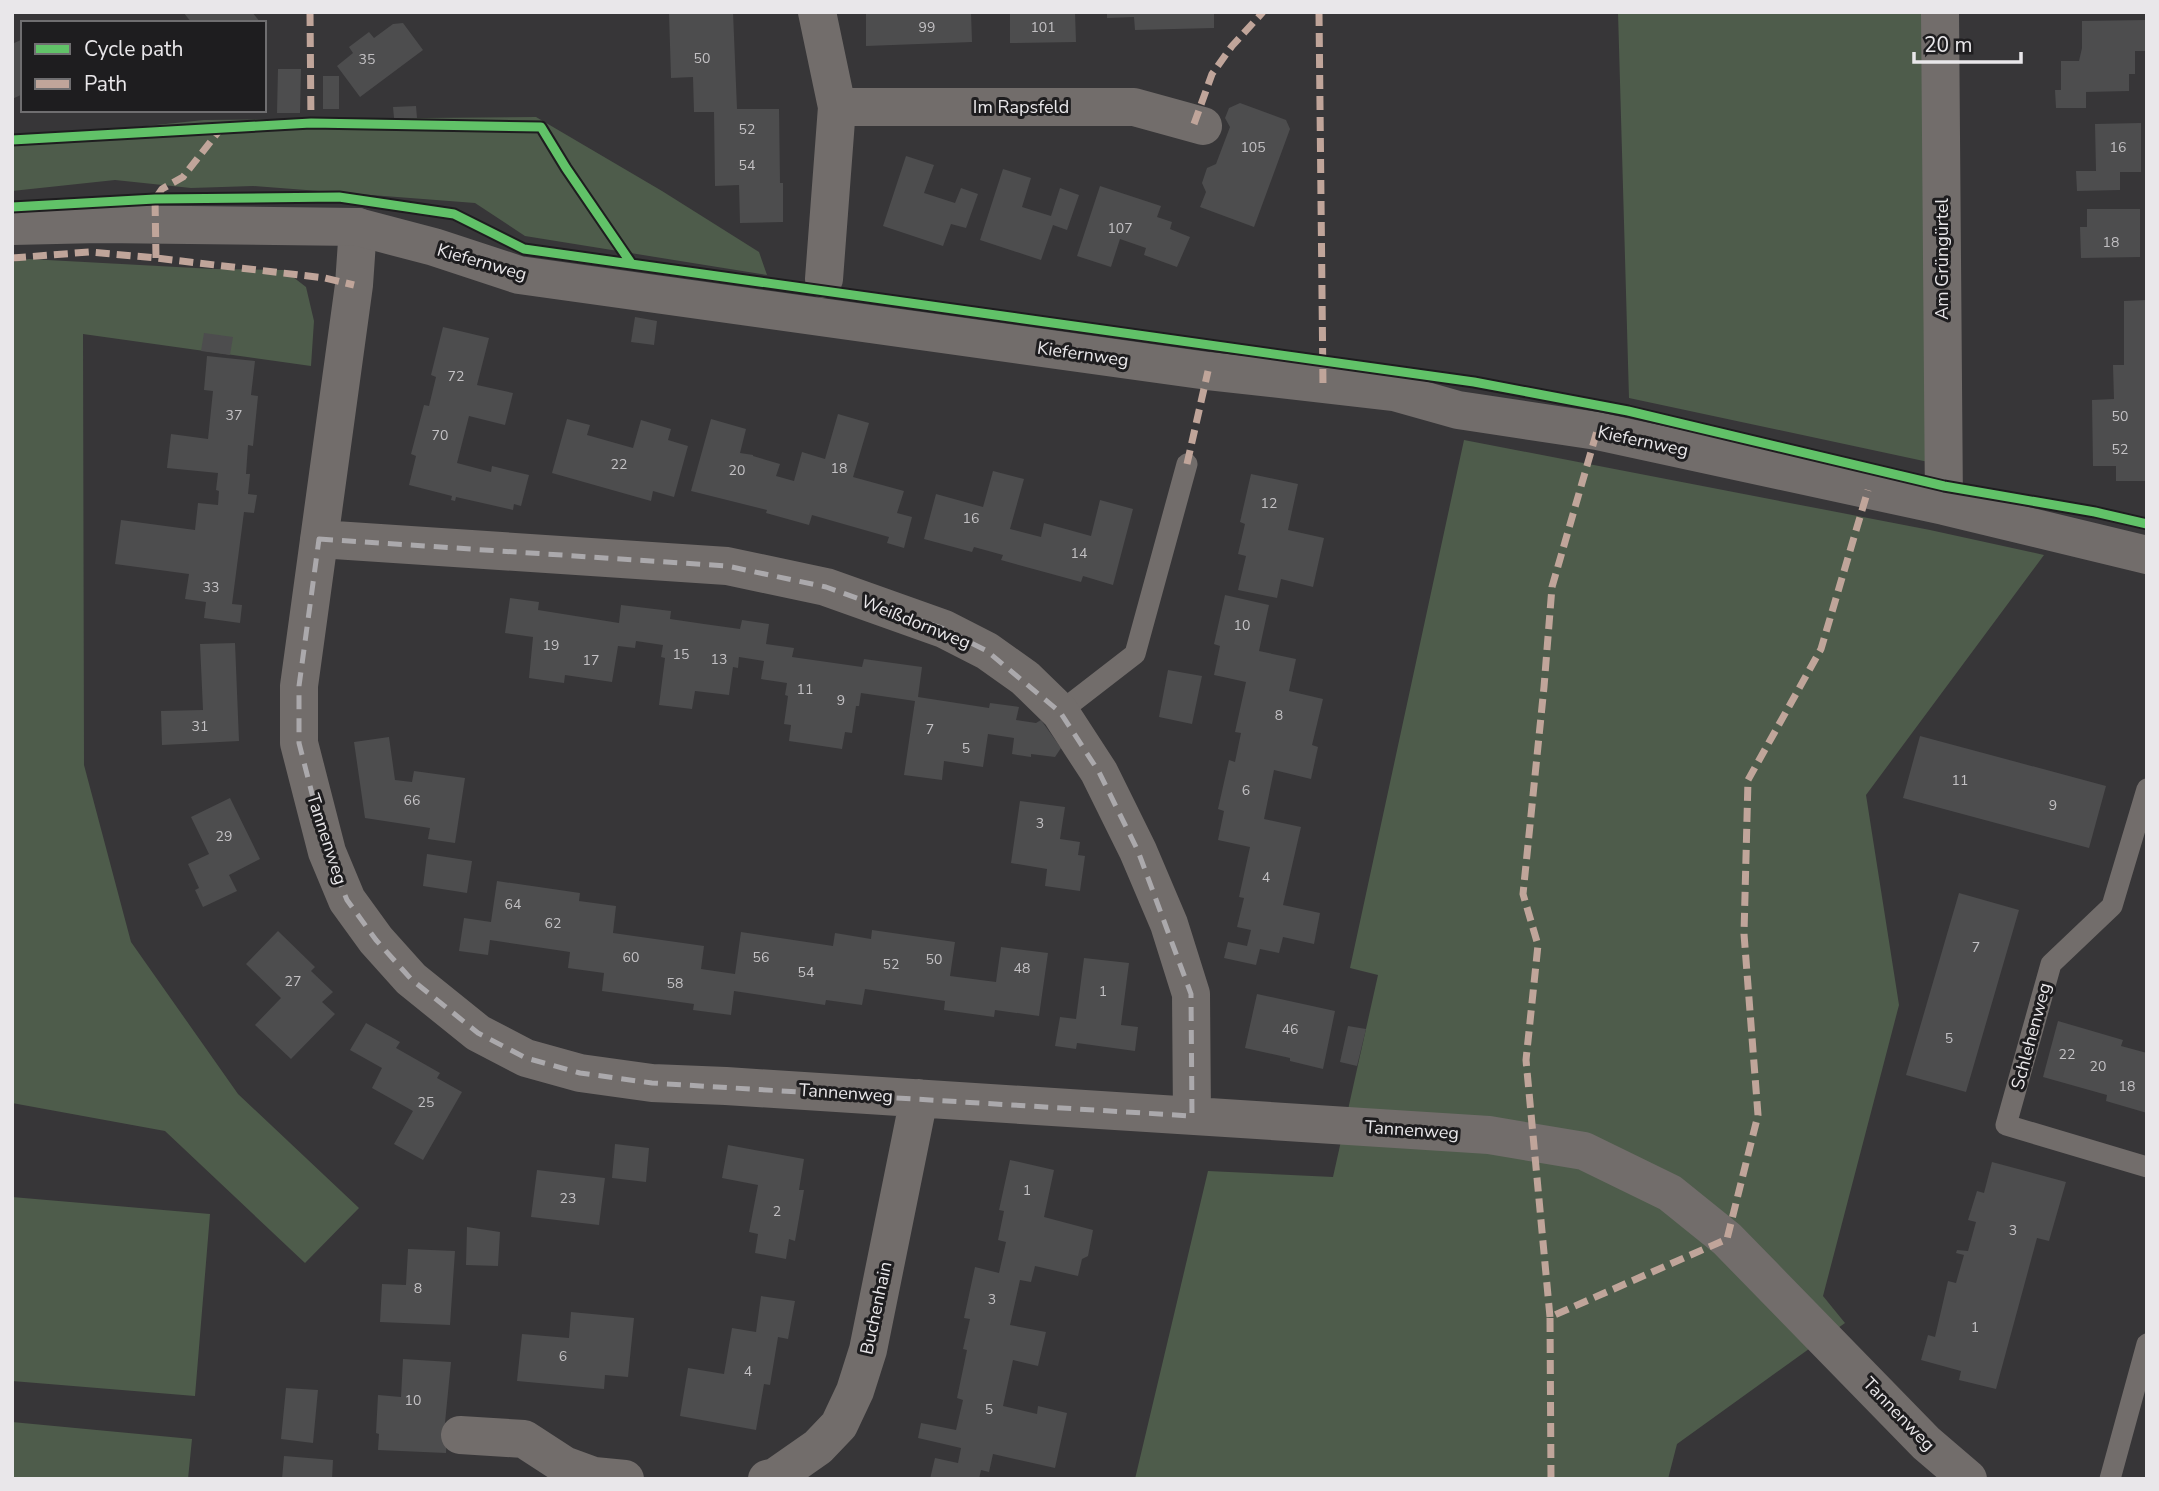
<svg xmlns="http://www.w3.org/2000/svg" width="2159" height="1491" font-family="'Nunito Sans',sans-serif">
<rect width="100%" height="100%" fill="#373638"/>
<path fill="#4e5c4b" d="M 1618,12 L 1927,12 L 1933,463 L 1629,398 Z
M 536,117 L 662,191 L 759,252 L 767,275 L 525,236 L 475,203 L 253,186 L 191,188 L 115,180 L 12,191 L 12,140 L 204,120 Z
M 29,259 L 214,269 L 284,270 L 306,287 L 314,321 L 311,366 L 83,334 L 84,765 L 131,942 L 238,1094 L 359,1208 L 305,1263 L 165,1131 L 12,1103 L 12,262 Z
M 1464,440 L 1930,530 L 2044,555 L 1866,795 L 1899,1005 L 1823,1296 L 1845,1323 L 1677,1444 L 1668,1479 L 1135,1479 L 1208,1171 L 1333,1177 L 1378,975 L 1350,968 Z
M 12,1197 L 210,1214 L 195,1396 L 12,1381 Z
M 12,1422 L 192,1439 L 188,1479 L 12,1479 Z"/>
<path fill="#4d4d4e" d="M 183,12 L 252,12 L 261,23 L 192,23 Z
M 669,12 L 733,12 L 737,109 L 779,109 L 780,183 L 783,183 L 783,222 L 740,223 L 739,185 L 715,186 L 714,112 L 694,112 L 693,77 L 671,78 Z
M 866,12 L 971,12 L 972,42 L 866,46 Z
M 1010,12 L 1075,12 L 1076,42 L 1010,43 Z
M 1107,12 L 1214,12 L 1214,28 L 1135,30 L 1134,17 L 1107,18 Z
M 2147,20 L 2147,51 L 2135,51 L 2135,74 L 2129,74 L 2129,91 L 2086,92 L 2086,108 L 2056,108 L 2055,90 L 2061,90 L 2061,61 L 2079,61 L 2082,48 L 2082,21 Z
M 403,23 L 423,50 L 360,97 L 337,66 L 353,53 L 349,47 L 369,32 L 374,38 L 393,24 Z
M 23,39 L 23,94 L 12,99 L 12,44 Z
M 278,69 L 301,69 L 300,113 L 277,113 Z
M 323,76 L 339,76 L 339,109 L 323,109 Z
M 1240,103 L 1286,120 L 1290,129 L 1254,227 L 1200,207 L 1206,192 L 1202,183 L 1207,168 L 1216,164 L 1230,127 L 1225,118 L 1229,108 Z
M 416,106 L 417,118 L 394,118 L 393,107 Z
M 2141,123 L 2141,172 L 2120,172 L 2120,190 L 2077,191 L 2076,171 L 2096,171 L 2095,124 Z
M 906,156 L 934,165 L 924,193 L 955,203 L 961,188 L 978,194 L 966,228 L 951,224 L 943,246 L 883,226 Z
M 1003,169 L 1031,178 L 1022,207 L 1051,216 L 1060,188 L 1079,195 L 1067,230 L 1053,225 L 1041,260 L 980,240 Z
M 1100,186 L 1161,206 L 1157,217 L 1172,222 L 1170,229 L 1190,237 L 1177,267 L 1144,255 L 1146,248 L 1120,239 L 1111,267 L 1077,256 Z
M 2087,209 L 2140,209 L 2140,257 L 2081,258 L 2080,227 L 2087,227 Z
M 2147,300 L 2146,481 L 2116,481 L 2116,466 L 2093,466 L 2092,400 L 2114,399 L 2113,365 L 2124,365 L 2124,301 Z
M 635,317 L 657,321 L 654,345 L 631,342 Z
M 443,327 L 489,338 L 477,385 L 513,393 L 505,425 L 469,416 L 457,463 L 491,472 L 492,466 L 529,475 L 521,506 L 514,504 L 513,510 L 456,497 L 455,501 L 451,500 L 452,496 L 409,485 L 416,456 L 411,454 L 424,405 L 429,406 L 436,377 L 431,375 Z
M 204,333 L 233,337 L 230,355 L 201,351 Z
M 207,356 L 255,361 L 251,395 L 258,396 L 253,446 L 248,445 L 246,474 L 250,474 L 248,494 L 257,495 L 254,513 L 244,512 L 232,604 L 242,605 L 240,623 L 204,618 L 206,602 L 185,599 L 189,574 L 115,564 L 121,520 L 195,530 L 198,503 L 218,505 L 219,491 L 216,490 L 218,473 L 167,468 L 171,434 L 208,439 L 213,391 L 204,390 Z
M 838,414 L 869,423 L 853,477 L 904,491 L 897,513 L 912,517 L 904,548 L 887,543 L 889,537 L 812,515 L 809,525 L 766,513 L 767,510 L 691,491 L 711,419 L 746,429 L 740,453 L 753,455 L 753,456 L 780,464 L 776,476 L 794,481 L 802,452 L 825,459 Z
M 567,419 L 590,425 L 587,435 L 633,448 L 641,420 L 671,429 L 668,440 L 688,446 L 674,497 L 653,491 L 651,501 L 552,473 Z
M 993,471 L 1024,479 L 1010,529 L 1041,537 L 1044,523 L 1091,536 L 1100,500 L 1133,509 L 1113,585 L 1083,576 L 1081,582 L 1001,560 L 1003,555 L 974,547 L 972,552 L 924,539 L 936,494 L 983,507 Z
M 1251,474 L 1298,484 L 1288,530 L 1324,538 L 1313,587 L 1281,579 L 1277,598 L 1238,590 L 1246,556 L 1238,554 L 1245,524 L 1240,522 Z
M 1225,595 L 1269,605 L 1259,651 L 1296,659 L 1289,691 L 1323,699 L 1312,745 L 1318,747 L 1311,779 L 1274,770 L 1264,819 L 1301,827 L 1283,905 L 1320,913 L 1314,944 L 1283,937 L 1279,953 L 1260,949 L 1256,965 L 1224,958 L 1228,942 L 1247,946 L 1251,930 L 1237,927 L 1244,898 L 1239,897 L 1250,847 L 1218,840 L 1224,811 L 1218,809 L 1229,760 L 1235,762 L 1241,733 L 1235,732 L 1246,682 L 1214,675 L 1220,646 L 1214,644 Z
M 510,598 L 539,602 L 538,610 L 619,623 L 621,605 L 671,611 L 670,619 L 704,624 L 740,629 L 742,620 L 769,624 L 766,644 L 794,648 L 792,657 L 862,667 L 864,659 L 922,667 L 918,697 L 989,708 L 990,703 L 1019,707 L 1016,720 L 1036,723 L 1041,720 L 1061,748 L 1055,757 L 1031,754 L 1031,757 L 1012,754 L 1014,738 L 988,734 L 983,767 L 944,761 L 942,780 L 904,775 L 915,701 L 861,693 L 859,706 L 856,706 L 852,733 L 845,732 L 842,749 L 789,741 L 791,725 L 784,724 L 788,696 L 785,695 L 787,683 L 761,679 L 764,661 L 739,657 L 738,668 L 733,667 L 729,695 L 695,691 L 692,709 L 659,705 L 665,658 L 661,657 L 663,645 L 636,641 L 635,648 L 618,646 L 612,682 L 565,675 L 564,683 L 529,678 L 533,637 L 505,633 Z
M 235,643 L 239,741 L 162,745 L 161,711 L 203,710 L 200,644 Z
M 1168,670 L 1202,676 L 1192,724 L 1159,717 Z
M 1920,736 L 2106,786 L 2089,848 L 1903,798 Z
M 389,737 L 395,780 L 412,782 L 414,771 L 465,778 L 455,843 L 428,839 L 430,828 L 365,818 L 354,742 Z
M 230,798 L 260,859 L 229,875 L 237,891 L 203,907 L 195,890 L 199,888 L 188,864 L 209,854 L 191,817 Z
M 1020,801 L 1065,807 L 1060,839 L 1080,842 L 1078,855 L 1085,856 L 1080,891 L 1045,886 L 1047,869 L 1011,863 Z
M 427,854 L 472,861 L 467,893 L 423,886 Z
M 497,881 L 580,893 L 579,901 L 616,906 L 613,933 L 704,946 L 701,969 L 735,974 L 741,932 L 833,946 L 835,933 L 871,939 L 872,930 L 955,942 L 950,976 L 996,982 L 1001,947 L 1048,953 L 1039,1016 L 995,1010 L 994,1017 L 944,1010 L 945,1001 L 865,989 L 862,1005 L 826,1000 L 825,1005 L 734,991 L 731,1015 L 693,1010 L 694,1004 L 602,991 L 604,973 L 568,968 L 570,952 L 490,940 L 488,955 L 459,951 L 464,918 L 491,922 Z
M 1959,893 L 2019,910 L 1966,1092 L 1906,1075 Z
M 278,931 L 315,967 L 311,971 L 333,992 L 322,1002 L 335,1014 L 291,1059 L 255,1025 L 281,998 L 246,964 Z
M 1084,958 L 1129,963 L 1121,1025 L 1138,1027 L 1135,1051 L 1077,1043 L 1076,1049 L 1055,1046 L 1060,1017 L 1076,1019 Z
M 1257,994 L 1335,1011 L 1323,1069 L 1290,1061 L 1290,1058 L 1245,1048 Z
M 2058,1021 L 2123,1040 L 2121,1046 L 2147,1053 L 2147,1113 L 2106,1101 L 2107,1095 L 2043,1077 Z
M 366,1023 L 400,1042 L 396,1048 L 440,1073 L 437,1078 L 462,1092 L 423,1160 L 394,1144 L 413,1111 L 372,1088 L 382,1068 L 350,1050 Z
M 1348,1026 L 1366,1029 L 1357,1066 L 1340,1062 Z
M 615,1144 L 649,1148 L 646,1182 L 612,1178 Z
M 728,1145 L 804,1159 L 799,1190 L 804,1190 L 795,1241 L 789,1239 L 786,1259 L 755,1253 L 758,1234 L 749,1232 L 758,1185 L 722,1178 Z
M 1010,1160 L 1054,1170 L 1044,1217 L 1093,1230 L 1088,1256 L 1082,1259 L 1078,1276 L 1035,1266 L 1031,1282 L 1020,1280 L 1010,1325 L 1046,1332 L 1038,1366 L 1013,1360 L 1003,1406 L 1037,1414 L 1038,1406 L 1067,1413 L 1055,1468 L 993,1454 L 989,1472 L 981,1470 L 979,1479 L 930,1479 L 935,1458 L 958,1463 L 961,1448 L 918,1438 L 921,1423 L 956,1430 L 963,1400 L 957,1398 L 967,1350 L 963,1349 L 970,1319 L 964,1318 L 975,1267 L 999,1273 L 1006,1242 L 998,1240 L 1004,1211 L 999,1210 Z
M 1992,1162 L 2066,1182 L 2049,1241 L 2037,1238 L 1996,1389 L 1959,1380 L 1961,1371 L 1921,1360 L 1928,1335 L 1935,1337 L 1948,1281 L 1956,1283 L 1964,1255 L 1956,1253 L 1957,1250 L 1968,1251 L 1976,1222 L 1968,1220 L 1977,1191 L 1984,1193 Z
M 537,1170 L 605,1178 L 599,1225 L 531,1217 Z
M 467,1227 L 500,1232 L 498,1266 L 466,1265 Z
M 408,1249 L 455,1251 L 450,1325 L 380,1322 L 382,1284 L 406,1285 Z
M 761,1296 L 795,1301 L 788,1339 L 778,1337 L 770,1385 L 764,1384 L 756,1430 L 680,1416 L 688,1368 L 724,1374 L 732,1328 L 756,1332 Z
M 571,1312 L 634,1318 L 628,1377 L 605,1375 L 604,1389 L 517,1381 L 522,1334 L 569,1338 Z
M 403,1359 L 451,1362 L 444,1433 L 447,1434 L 446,1453 L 378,1450 L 379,1434 L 376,1433 L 378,1395 L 401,1397 Z
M 286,1388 L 318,1390 L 313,1443 L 281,1439 Z
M 284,1456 L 333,1460 L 332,1479 L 282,1479 Z"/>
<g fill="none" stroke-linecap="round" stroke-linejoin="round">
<path stroke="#726d6b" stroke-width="21" d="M 1060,712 L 1135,654 L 1187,464
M 2147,789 L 2112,906 L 2051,964 L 2006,1125 L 2147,1167
M 2110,1479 L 2147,1344"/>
<path stroke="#726d6b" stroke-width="38" d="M 817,12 L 837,107 L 824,279
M 837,107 L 1134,107 L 1203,126
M 358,227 L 354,285 L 299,686 L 299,743 L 327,852 L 347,900 L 376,940 L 411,979 L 478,1033 L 526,1058 L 580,1073 L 652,1083 L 726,1086 L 1489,1135 L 1584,1151 L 1670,1193 L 1727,1239 L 1926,1443 L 1968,1479
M 319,539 L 727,566 L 826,587 L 944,629 L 987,651 L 1025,678 L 1060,712 L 1099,772 L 1138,851 L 1169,924 L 1191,994 L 1192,1116
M 460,1435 L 524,1439 L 564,1465 L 594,1476 L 625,1479
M 767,1479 L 775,1477 L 818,1447 L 839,1425 L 855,1391 L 868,1350 L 919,1098"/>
<path stroke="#726d6b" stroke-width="38" d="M 1940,12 L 1944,506
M 12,226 L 100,224 L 358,227 L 434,247 L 519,275 L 1208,371 L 1394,392 L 1458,410 L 1597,431 L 1944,506 L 2147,555"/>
<path stroke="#c0a59a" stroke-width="7" stroke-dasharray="14 7" stroke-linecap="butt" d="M 310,12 L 311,123
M 1319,12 L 1323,386
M 1194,124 L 1212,74 L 1232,46 L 1263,12
M 12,258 L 89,252 L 156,258 L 325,278 L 354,285
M 156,258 L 155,199 L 162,189 L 183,177 L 222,127
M 1187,464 L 1208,371
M 1550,1317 L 1526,1060 L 1538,945 L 1523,894 L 1544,687 L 1552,587 L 1597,431
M 1551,1479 L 1550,1317 L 1727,1239 L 1758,1115 L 1744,934 L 1748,780 L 1821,649 L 1868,490"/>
<g stroke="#1e1d1f" stroke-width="13">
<path id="cycleway" d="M 12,140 L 311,123 L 541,127 L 566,168 L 631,263
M 12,207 L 155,199 L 339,197 L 454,214 L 524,249 L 1474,382 L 1628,411 L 1944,486 L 2095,512 L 2147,524"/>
</g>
<use href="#cycleway" stroke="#61c268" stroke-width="9"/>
</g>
<path fill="none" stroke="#aba9ac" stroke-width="5" stroke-dasharray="14 9" stroke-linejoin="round" d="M 319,539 L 727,566 L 826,587 L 944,629 L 987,651 L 1060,712 L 1099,772 L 1138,851 L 1191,994 L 1192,1116 L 652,1083 L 580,1073 L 526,1058 L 478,1033 L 411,979 L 376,940 L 347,900 L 327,852 L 299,743 L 299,686 Z"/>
<g text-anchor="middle" stroke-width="6" stroke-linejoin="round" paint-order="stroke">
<g font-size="14" fill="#c2c0c3">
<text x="927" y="32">99</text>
<text x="1043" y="32">101</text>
<text x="702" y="63">50</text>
<text x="367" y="64">35</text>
<text x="747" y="134">52</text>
<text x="1253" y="152">105</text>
<text x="2118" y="152">16</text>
<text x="747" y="170">54</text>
<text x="1120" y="233">107</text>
<text x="2111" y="247">18</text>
<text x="456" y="381">72</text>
<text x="234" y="420">37</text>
<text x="2120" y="421">50</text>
<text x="440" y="440">70</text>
<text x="2120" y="454">52</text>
<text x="619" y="469">22</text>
<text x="839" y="473">18</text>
<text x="737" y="475">20</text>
<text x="1269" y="508">12</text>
<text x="971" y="523">16</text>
<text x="1079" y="558">14</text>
<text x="211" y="592">33</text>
<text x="1242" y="630">10</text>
<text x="551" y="650">19</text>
<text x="681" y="659">15</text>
<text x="719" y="664">13</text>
<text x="591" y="665">17</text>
<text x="805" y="694">11</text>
<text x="841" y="705">9</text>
<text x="1279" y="720">8</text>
<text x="200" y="731">31</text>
<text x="930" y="734">7</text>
<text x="966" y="753">5</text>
<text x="1960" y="785">11</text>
<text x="1246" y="795">6</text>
<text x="412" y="805">66</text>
<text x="2053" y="810">9</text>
<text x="1040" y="828">3</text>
<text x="224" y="841">29</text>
<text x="1266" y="882">4</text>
<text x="513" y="909">64</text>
<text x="553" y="928">62</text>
<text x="1976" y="952">7</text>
<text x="631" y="962">60</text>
<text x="761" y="962">56</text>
<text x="934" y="964">50</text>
<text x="891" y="969">52</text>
<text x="1022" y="973">48</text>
<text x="806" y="977">54</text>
<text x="293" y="986">27</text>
<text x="675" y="988">58</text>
<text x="1103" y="996">1</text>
<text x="1290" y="1034">46</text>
<text x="1949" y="1043">5</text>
<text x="2067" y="1059">22</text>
<text x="2098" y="1071">20</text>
<text x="2127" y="1091">18</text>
<text x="426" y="1107">25</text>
<text x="1027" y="1195">1</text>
<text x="568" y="1203">23</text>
<text x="777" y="1216">2</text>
<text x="2013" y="1235">3</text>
<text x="418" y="1293">8</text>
<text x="992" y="1304">3</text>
<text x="1975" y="1332">1</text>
<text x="563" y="1361">6</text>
<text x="748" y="1376">4</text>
<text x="413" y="1405">10</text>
<text x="989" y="1414">5</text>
</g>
<g font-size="18" fill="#e9e7ea" stroke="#1e1d1f">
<text x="1021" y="113">Im Rapsfeld</text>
<text transform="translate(1942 259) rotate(-90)" y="6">Am Grüngürtel</text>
<text transform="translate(482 262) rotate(16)" y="6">Kiefernweg</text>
<text transform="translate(1083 354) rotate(8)" y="6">Kiefernweg</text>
<text transform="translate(1643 441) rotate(12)" y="6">Kiefernweg</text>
<text transform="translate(916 622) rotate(22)" y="6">Weißdornweg</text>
<text transform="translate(327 839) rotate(72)" y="6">Tannenweg</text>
<text transform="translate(2031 1036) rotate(-75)" y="6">Schlehenweg</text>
<text transform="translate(846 1093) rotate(4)" y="6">Tannenweg</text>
<text transform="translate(1412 1130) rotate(4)" y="6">Tannenweg</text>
<text transform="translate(876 1308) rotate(-78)" y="6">Buchenhain</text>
<text transform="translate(1899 1414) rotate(46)" y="6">Tannenweg</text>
</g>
</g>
<rect width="2159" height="1491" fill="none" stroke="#e9e7ea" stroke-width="28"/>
<rect x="21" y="21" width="245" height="91" fill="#1e1d1f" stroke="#6f6e70" stroke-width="2"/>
<rect x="35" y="44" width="35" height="10" fill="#61c268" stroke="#6f6e70" stroke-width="2"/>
<text x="84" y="56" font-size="21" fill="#e9e7ea">Cycle path</text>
<rect x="35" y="79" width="35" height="10" fill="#c0a59a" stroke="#6f6e70" stroke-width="2"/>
<text x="84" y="91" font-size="21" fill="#e9e7ea">Path</text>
<path d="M1914 52v10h107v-10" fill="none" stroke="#e9e7ea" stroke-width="3.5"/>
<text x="1924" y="52" font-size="21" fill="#e9e7ea" stroke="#1e1d1f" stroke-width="5" paint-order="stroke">20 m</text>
</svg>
